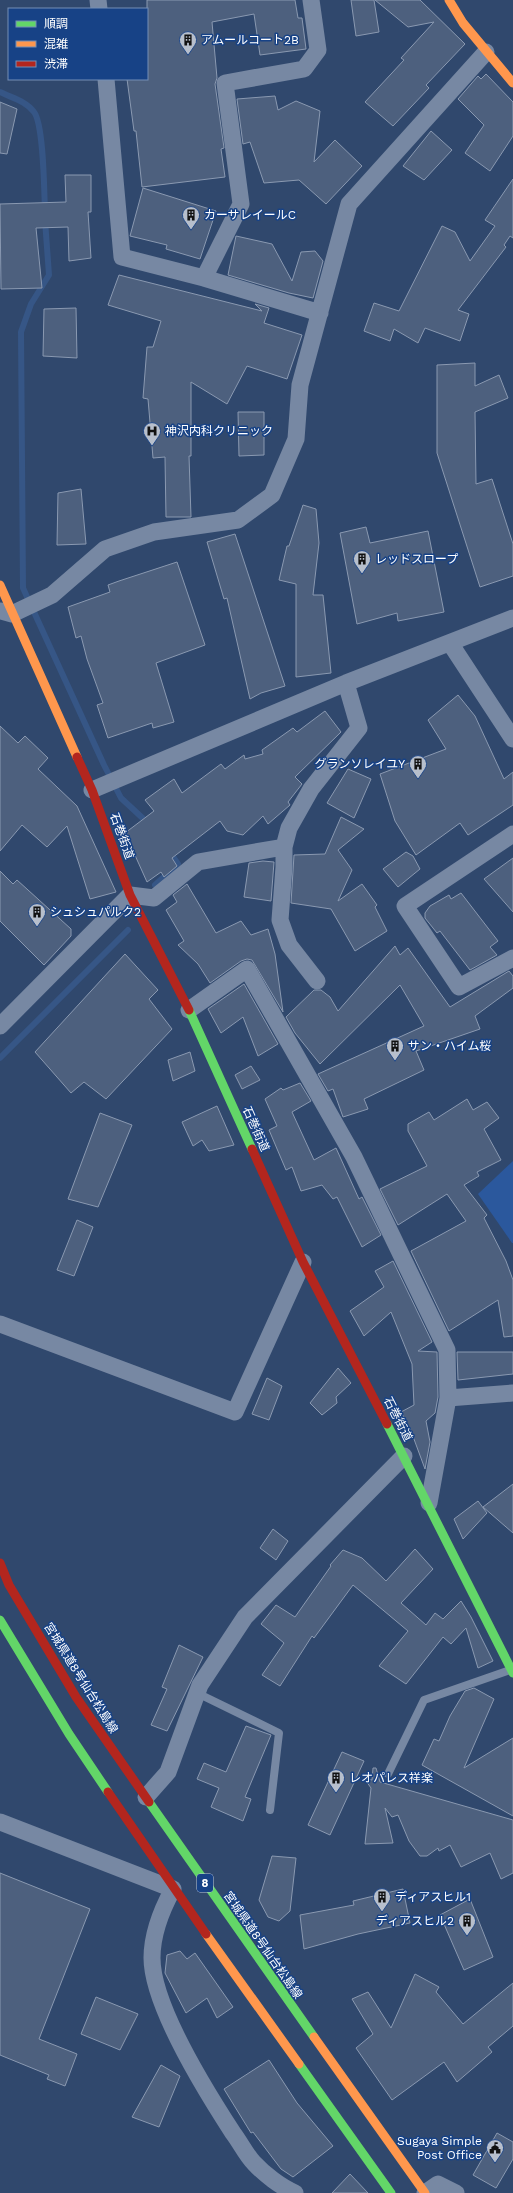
<svg xmlns="http://www.w3.org/2000/svg" width="513" height="2193" font-family="'Work Sans','Noto Sans JP',sans-serif">
<rect width="100%" height="100%" fill="#30486d"/>
<path fill="#2b589d" d="M 513,1161 L 513,1243 L 512,1243 L 478,1194 Z"/>
<g fill="none" stroke-linecap="round" stroke-linejoin="round">
<path stroke="#365686" stroke-width="6" d="M 0,92 C 12,98 26,101 34,112 C 44,125 44,192 45,211
M 45,220 L 49,275 L 31,304 L 21,332 L 23,588 L 104,765 L 121,798 L 149,824
M 155,885 L 178,864 L 169,851
M 0,1058 L 128,930"/>
</g>
<path fill="#4d607e" stroke="#8a99b1" d="M 147,0 L 295,0 L 298,18 L 302,18 L 306,49 L 260,55 L 254,14 L 212,22 L 217,78 L 215,84 L 224,148 L 221,149 L 225,177 L 142,187 L 136,131 L 134,131 L 127,79 L 147,79 Z
M 351,0 L 374,0 L 379,32 L 356,36 Z
M 375,0 L 420,0 L 465,44 L 426,85 L 429,88 L 393,126 L 365,102 L 404,60 L 401,58 L 434,22 L 408,27 Z
M 486,74 L 513,102 L 513,136 L 490,171 L 465,153 L 484,125 L 458,99 L 478,76 L 481,79 Z
M 275,96 L 278,110 L 296,101 L 320,111 L 314,162 L 335,140 L 362,166 L 326,204 L 299,180 L 264,183 L 250,142 L 243,144 L 237,99 Z
M 0,102 L 17,109 L 7,154 L 0,153 Z
M 431,131 L 452,150 L 424,180 L 403,166 Z
M 65,175 L 91,175 L 91,212 L 88,212 L 91,258 L 69,261 L 68,227 L 36,228 L 42,288 L 1,289 L 0,204 L 66,202 Z
M 513,179 L 513,238 L 510,236 L 504,245 L 506,247 L 458,310 L 469,314 L 460,341 L 425,328 L 418,343 L 394,329 L 390,341 L 364,331 L 374,303 L 399,311 L 442,226 L 455,232 L 470,261 L 495,226 L 485,220 Z
M 143,188 L 216,211 L 200,259 L 166,249 L 167,245 L 130,236 Z
M 236,236 L 272,244 L 292,281 L 301,252 L 315,251 L 323,261 L 313,298 L 289,293 L 228,275 Z
M 119,275 L 262,311 L 255,304 L 269,308 L 264,323 L 302,335 L 287,379 L 247,366 L 227,404 L 191,382 L 191,456 L 189,456 L 191,517 L 166,517 L 165,457 L 153,458 L 148,399 L 143,398 L 147,347 L 153,347 L 161,321 L 108,305 Z
M 76,308 L 77,358 L 43,356 L 44,309 Z
M 475,363 L 475,386 L 499,375 L 508,398 L 475,412 L 476,484 L 492,479 L 513,544 L 513,576 L 480,587 L 437,453 L 437,365 Z
M 238,412 L 264,412 L 264,455 L 239,456 Z
M 81,489 L 86,544 L 57,545 L 58,493 Z
M 303,505 L 316,509 L 319,543 L 313,595 L 323,595 L 331,673 L 296,677 L 296,584 L 279,580 L 287,546 L 289,546 Z
M 366,527 L 370,543 L 428,531 L 444,612 L 398,621 L 397,613 L 357,624 L 340,533 Z
M 235,534 L 285,686 L 261,693 L 250,699 L 227,598 L 224,599 L 207,542 Z
M 177,562 L 205,645 L 156,663 L 174,722 L 153,728 L 152,723 L 108,738 L 97,705 L 103,703 L 87,659 L 81,636 L 76,638 L 68,607 L 110,592 L 108,585 L 119,581 Z
M 458,695 L 475,716 L 504,779 L 513,772 L 513,805 L 468,835 L 460,823 L 416,855 L 395,821 L 380,774 L 446,749 L 428,720 Z
M 325,711 L 341,732 L 295,777 L 302,784 L 288,802 L 290,805 L 268,824 L 263,816 L 243,835 L 227,831 L 220,821 L 172,858 L 177,866 L 164,877 L 161,872 L 147,882 L 125,833 L 154,811 L 145,800 L 174,779 L 182,793 L 221,764 L 225,769 L 244,755 L 245,759 L 263,754 L 262,750 L 293,728 L 297,732 Z
M 0,726 L 18,743 L 25,736 L 48,758 L 38,769 L 77,806 L 116,892 L 90,899 L 67,826 L 47,847 L 22,825 L 0,851 Z
M 348,769 L 371,779 L 354,818 L 327,803 Z
M 341,817 L 364,829 L 338,850 L 352,870 L 338,901 L 362,884 L 377,905 L 375,907 L 387,931 L 355,951 L 331,909 L 291,903 L 294,855 L 325,854 Z
M 406,852 L 413,856 L 420,869 L 398,887 L 383,869 Z
M 513,858 L 513,912 L 484,879 Z
M 263,861 L 274,862 L 271,901 L 244,897 L 249,863 Z
M 0,871 L 13,884 L 17,880 L 71,929 L 71,936 L 44,965 L 0,921 Z
M 187,884 L 216,933 L 241,921 L 251,935 L 268,929 L 275,954 L 283,1012 L 252,960 L 247,959 L 241,961 L 210,983 L 198,964 L 178,945 L 184,941 L 166,910 L 177,902 L 173,895 Z
M 461,893 L 498,941 L 490,947 L 497,955 L 470,970 L 440,931 L 437,933 L 425,918 L 425,913 L 430,906 L 449,895 L 451,899 Z
M 395,946 L 400,955 L 408,948 L 450,1007 L 509,971 L 513,976 L 513,988 L 475,1016 L 480,1029 L 416,1051 L 424,1070 L 364,1099 L 368,1109 L 343,1117 L 333,1089 L 328,1091 L 318,1074 L 424,1026 L 400,985 L 320,1064 L 295,1033 L 286,1017 L 314,990 L 321,990 L 330,997 L 338,1011 Z
M 125,954 L 158,990 L 149,999 L 172,1029 L 106,1099 L 84,1082 L 71,1093 L 35,1052 Z
M 244,984 L 278,1044 L 258,1056 L 243,1017 L 221,1033 L 208,1009 Z
M 190,1052 L 195,1071 L 173,1081 L 168,1060 Z
M 251,1066 L 260,1080 L 242,1089 L 235,1075 Z
M 300,1083 L 311,1101 L 292,1112 L 314,1160 L 336,1148 L 359,1199 L 362,1197 L 381,1235 L 362,1247 L 337,1197 L 333,1199 L 322,1185 L 301,1191 L 292,1167 L 286,1170 L 269,1130 L 277,1126 L 265,1099 L 281,1088 L 283,1090 Z
M 467,1099 L 473,1110 L 487,1102 L 499,1118 L 484,1129 L 501,1160 L 477,1172 L 479,1176 L 464,1185 L 487,1215 L 484,1218 L 506,1261 L 513,1280 L 513,1336 L 504,1337 L 498,1300 L 449,1331 L 411,1251 L 466,1221 L 447,1194 L 398,1225 L 380,1189 L 427,1166 L 408,1131 L 408,1124 L 429,1112 L 434,1120 Z
M 217,1106 L 234,1145 L 209,1151 L 202,1140 L 193,1146 L 182,1122 Z
M 100,1113 L 132,1125 L 98,1207 L 68,1199 Z
M 77,1220 L 93,1227 L 74,1276 L 57,1270 Z
M 393,1261 L 432,1342 L 418,1351 L 437,1352 L 438,1397 L 435,1413 L 426,1421 L 430,1442 L 425,1469 L 411,1431 L 401,1412 L 414,1405 L 412,1364 L 391,1312 L 364,1336 L 350,1311 L 384,1287 L 375,1271 Z
M 457,1352 L 513,1352 L 513,1374 L 458,1380 Z
M 338,1368 L 351,1383 L 336,1397 L 337,1403 L 322,1415 L 310,1403 Z
M 267,1378 L 282,1386 L 269,1420 L 252,1414 Z
M 513,1484 L 513,1533 L 483,1507 Z
M 478,1501 L 487,1513 L 463,1539 L 454,1519 Z
M 273,1529 L 288,1541 L 276,1560 L 260,1548 Z
M 415,1549 L 433,1569 L 401,1603 L 426,1625 L 435,1613 L 443,1619 L 461,1601 L 471,1617 L 493,1661 L 478,1668 L 466,1628 L 451,1644 L 443,1637 L 406,1684 L 379,1666 L 408,1631 L 353,1585 L 314,1638 L 312,1636 L 280,1686 L 262,1675 L 284,1643 L 261,1624 L 276,1605 L 295,1617 L 331,1566 L 330,1565 L 343,1550 L 362,1558 L 386,1581 Z
M 179,1645 L 203,1657 L 167,1731 L 151,1725 L 167,1689 L 162,1687 Z
M 474,1688 L 494,1699 L 464,1768 L 513,1738 L 513,1816 L 422,1765 L 434,1739 L 439,1741 L 450,1716 L 465,1691 Z
M 246,1726 L 271,1735 L 245,1797 L 251,1799 L 243,1821 L 211,1807 L 219,1788 L 197,1779 L 204,1763 L 226,1772 Z
M 342,1752 L 364,1761 L 330,1835 L 308,1825 Z
M 373,1768 L 376,1768 L 380,1782 L 513,1820 L 513,1873 L 501,1879 L 490,1853 L 461,1867 L 450,1845 L 439,1851 L 438,1848 L 427,1856 L 420,1856 L 409,1841 L 398,1815 L 392,1817 L 385,1808 L 393,1843 L 365,1844 L 371,1788 L 364,1778 L 372,1780 Z
M 272,1856 L 296,1858 L 290,1911 L 279,1921 L 268,1917 L 259,1900 Z
M 0,1873 L 90,1909 L 39,2039 L 77,2054 L 65,2086 L 47,2079 L 49,2075 L 0,2055 Z
M 403,1889 L 410,1923 L 358,1934 L 304,1949 L 300,1915 L 354,1905 L 353,1901 Z
M 470,1899 L 493,1957 L 464,1970 L 440,1915 Z
M 180,1951 L 187,1959 L 195,1953 L 233,2007 L 217,2018 L 207,1998 L 186,2013 L 165,1973 L 167,1955 Z
M 415,1974 L 439,1987 L 436,1992 L 463,2024 L 513,1983 L 513,2026 L 488,2047 L 492,2052 L 457,2082 L 444,2062 L 392,2100 L 356,2048 L 373,2034 L 352,1999 L 368,1992 L 391,2028 Z
M 96,1997 L 138,2014 L 120,2050 L 81,2034 Z
M 269,2060 L 297,2103 L 333,2146 L 293,2177 L 281,2169 L 253,2132 L 251,2133 L 224,2089 Z
M 161,2065 L 180,2076 L 159,2127 L 132,2117 Z
M 497,2133 L 513,2142 L 513,2159 L 496,2188 L 473,2175 Z
M 350,2174 L 368,2193 L 332,2193 Z"/>
<g fill="none" stroke-linecap="round" stroke-linejoin="round">
<path stroke="#7788a3" stroke-width="8" d="M 197,1693 L 279,1733 L 270,1810
M 388,1774 L 424,1700 L 510,1670"/>
<path stroke="#7788a3" stroke-width="17" d="M 98,0 L 99,9
M 106,79 L 122,257 L 204,278 L 320,313
M 204,278 L 241,204 L 225,83 L 304,69 L 318,50 L 311,0
M 1,611 L 12,614 L 52,595 L 105,549 L 154,532 L 238,520 L 272,495 L 296,439 L 300,385 L 349,204 L 486,52
M 450,643 L 513,739
M 92,790 L 346,683 L 513,618
M 513,834 L 405,906 L 459,987 L 513,958
M 317,981 L 289,945 L 280,920 L 284,867 L 284,847 L 289,828 L 311,789 L 359,728 L 346,683
M 189,1010 L 247,969 L 354,1157 L 447,1350 L 448,1398 L 429,1503
M 0,1026 L 130,895 L 154,898 L 198,862 L 284,847
M 0,1324 L 235,1412 L 303,1262
M 448,1398 L 513,1393
M 146,1797 L 168,1772 L 200,1685 L 245,1617 L 404,1456
M 0,1822 L 173,1889 C 162,1909 152,1935 152,1958 C 152,2006 207,2093 233,2133 C 240,2142 246,2155 254,2163 C 264,2174 281,2187 295,2193
M 425,2193 L 438,2184 L 456,2193"/>
<path stroke="#63d668" stroke-width="9" d="M 189,1010 L 252,1149
M 387,1424 L 513,1673
M 0,1620 L 69,1734 L 108,1792
M 149,1802 L 314,2037
M 299,2064 L 391,2193"/>
<path stroke="#ff974d" stroke-width="9" d="M 449,0 L 463,23 L 513,83
M 0,585 L 77,757
M 206,1934 L 299,2064
M 314,2037 L 425,2193"/>
<path stroke="#b3261e" stroke-width="9" d="M 77,757 L 92,790 L 130,895 L 189,1010
M 252,1149 L 303,1262 L 387,1424
M 0,1563 L 9,1585 L 76,1697 L 149,1802
M 108,1792 L 206,1934"/>
</g>
<defs>
<g id="building-pin" transform="scale(0.9)"><path d="M0 17L-7.5 6A9.5 9.5 0 1 1 7.5 6Z" fill="#b7bfcc" stroke="#174286"/><path d="M-4-6H4V6H1V3H-1V6H-4ZM-2.5-4.3h1.7v1.8h-1.7ZM.8-4.3h1.7v1.8H.8ZM-2.5-1h1.7V.8h-1.7ZM.8-1h1.7V.8H.8Z" fill="#111"/></g>
<g id="hospital-pin" transform="scale(0.9)"><path d="M0 17L-7.5 6A9.5 9.5 0 1 1 7.5 6Z" fill="#b7bfcc" stroke="#174286"/><path d="M-5-5h3v3.5h4V-5h3V5h-3V1.5h-4V5h-3Z" fill="#111"/></g>
<g id="civic-pin" transform="scale(0.9)"><path d="M0 17L-7.5 6A9.5 9.5 0 1 1 7.5 6Z" fill="#b7bfcc" stroke="#174286"/><path d="M-.6-6.5H3V-4.5H.6V-3L4-1V1h2V6H-6V1h2V-1L-.6-3ZM-1.2 2.5V6h2.4V2.5Z" fill="#111"/></g>
</defs>
<g fill-rule="evenodd">
<use href="#building-pin" x="188" y="40"/>
<use href="#building-pin" x="191" y="215"/>
<use href="#hospital-pin" x="152" y="431"/>
<use href="#building-pin" x="362" y="559"/>
<use href="#building-pin" x="418" y="764"/>
<use href="#building-pin" x="37" y="912"/>
<use href="#building-pin" x="395" y="1046"/>
<use href="#building-pin" x="336" y="1778"/>
<use href="#building-pin" x="382" y="1897"/>
<use href="#building-pin" x="467" y="1921"/>
<use href="#civic-pin" x="495" y="2148"/>
</g>
<g text-anchor="middle" stroke-width="3" stroke-linejoin="round" paint-order="stroke">
<rect fill="#174286" stroke="#b9c6db" stroke-width="1" x="197" y="1874" width="16" height="18" rx="3"/>
<g font-size="11" font-weight="bold" fill="#fff">
<text x="205" y="1887">8</text>
</g>
<g font-size="12" fill="#fff" stroke="#174286" text-anchor="start">
<text x="201" y="44">アムールコート2B</text>
<text x="204" y="219">カーサレイールC</text>
<text x="165" y="435">神沢内科クリニック</text>
<text x="375" y="563">レッドスロープ</text>
<text x="405" y="768" text-anchor="end">グランソレイユY</text>
<text x="50" y="916">シュシュパルク2</text>
<text x="408" y="1050">サン・ハイム桜</text>
<text x="349" y="1782">レオパレス祥楽</text>
<text x="395" y="1901">ディアスヒル1</text>
<text x="454" y="1925" text-anchor="end">ディアスヒル2</text>
<text x="482" y="2145" text-anchor="end">Sugaya Simple<tspan x="482" dy="14">Post Office</tspan></text>
</g>
<g font-size="12" fill="#fff" stroke="#174286">
<text transform="translate(122 836) rotate(70)" y="4">石巻街道</text>
<text transform="translate(256 1129) rotate(66)" y="4">石巻街道</text>
<text transform="translate(398 1419) rotate(63)" y="4">石巻街道</text>
<text transform="translate(81 1678) rotate(58)" y="4">宮城県道8号仙台松島線</text>
<text transform="translate(263 1945) rotate(55)" y="4">宮城県道8号仙台松島線</text>
</g>
</g>
<rect x="8" y="8" width="140" height="72" fill="#174286" stroke="#748eb6"/>
<rect x="16" y="21" width="20" height="6" fill="#63d668" stroke="#748eb6"/>
<text x="44" y="28" font-size="12" fill="#ffffff">順調</text>
<rect x="16" y="41" width="20" height="6" fill="#ff974d" stroke="#748eb6"/>
<text x="44" y="48" font-size="12" fill="#ffffff">混雑</text>
<rect x="16" y="61" width="20" height="6" fill="#b3261e" stroke="#748eb6"/>
<text x="44" y="68" font-size="12" fill="#ffffff">渋滞</text>
</svg>
